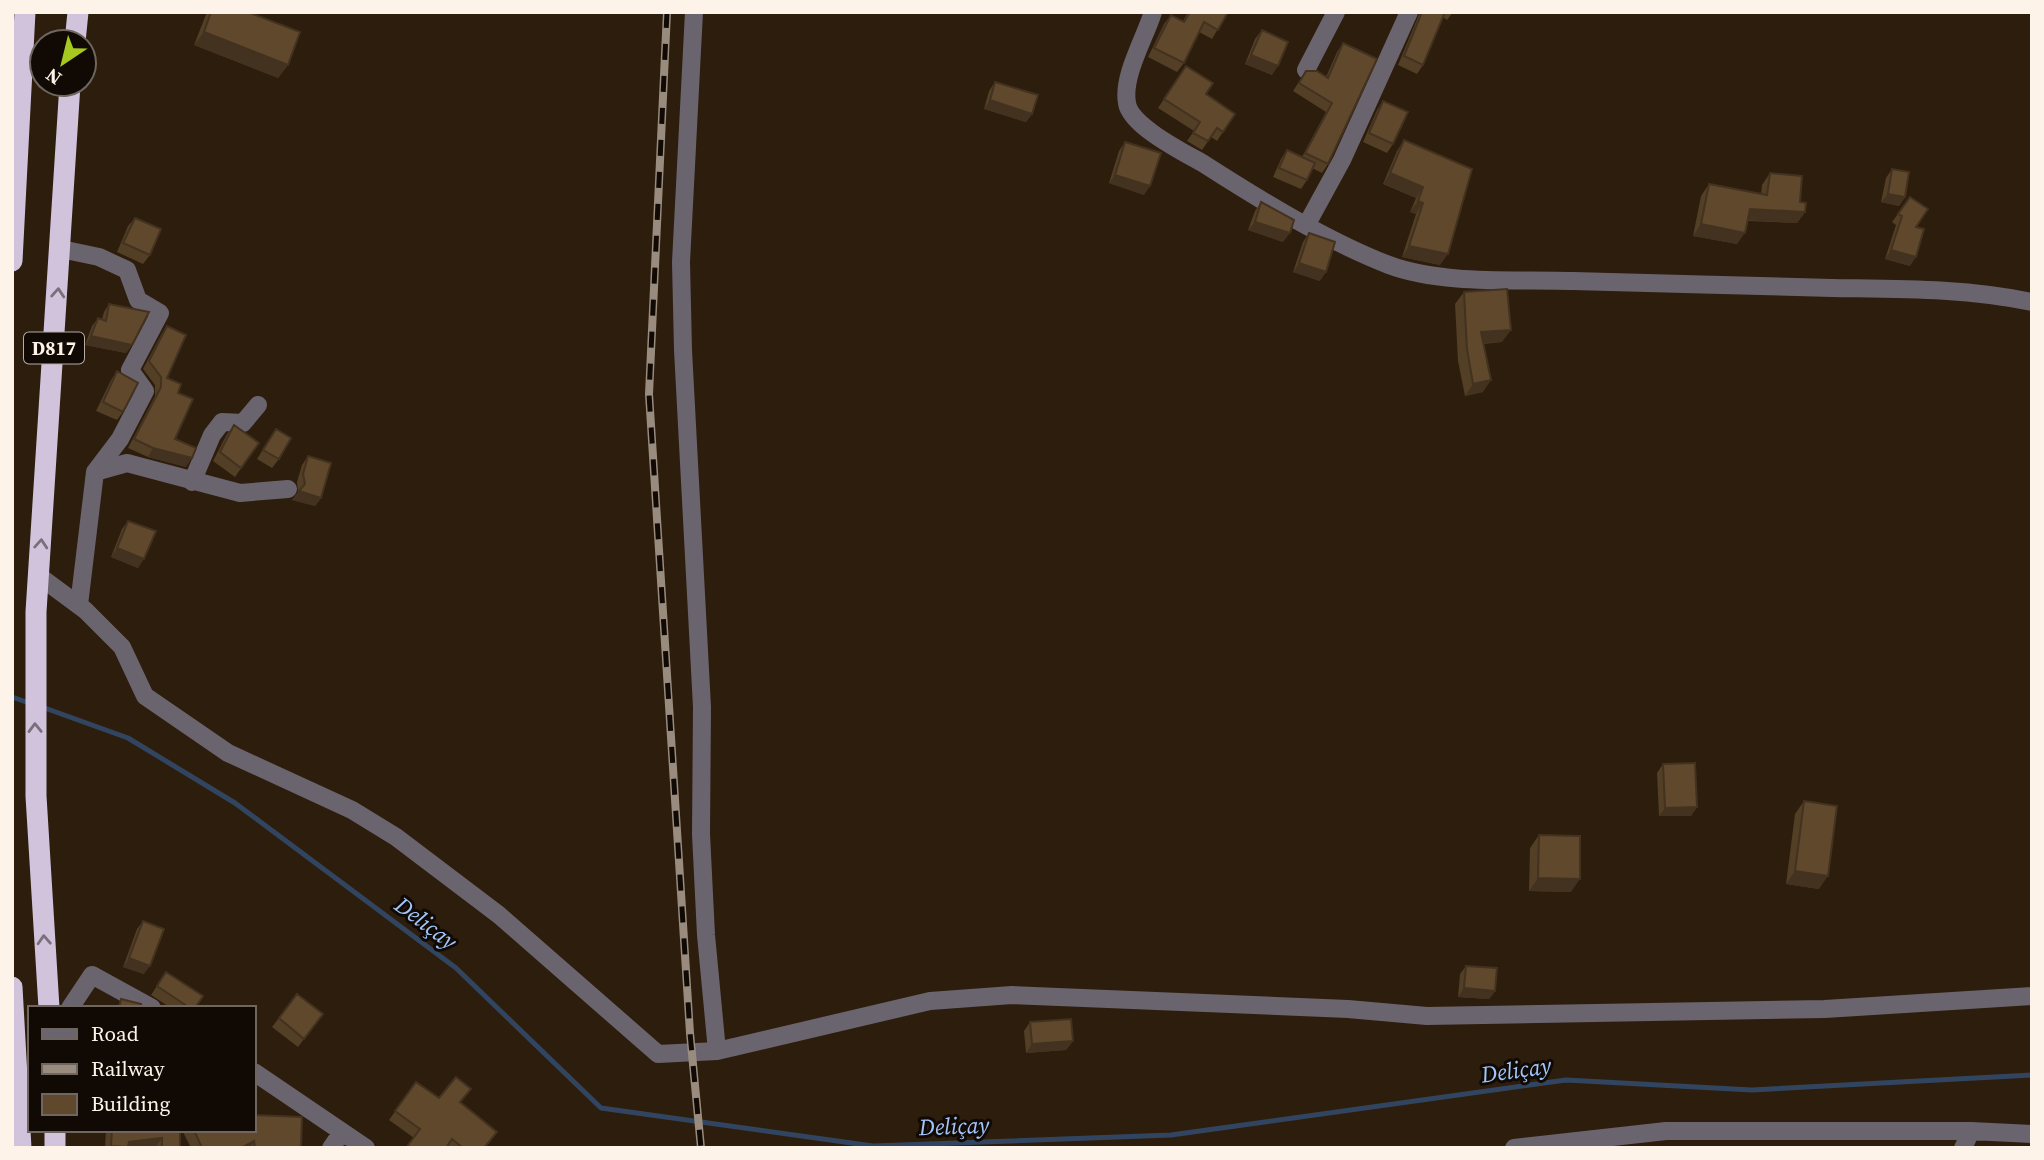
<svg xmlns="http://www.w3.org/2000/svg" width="2044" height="1160" font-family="'Source Serif 4',serif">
<rect width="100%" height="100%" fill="#2d1d0c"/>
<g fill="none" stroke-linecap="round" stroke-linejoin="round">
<path stroke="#324560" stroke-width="5" d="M 12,697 L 32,704
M 42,707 L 128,738 L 235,803 L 456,968 L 601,1108 L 873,1146 L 1171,1135 L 1566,1080 L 1752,1090 L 2032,1075"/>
<path stroke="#6a646e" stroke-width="18" d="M 694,12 L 681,262 L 683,350 L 702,707 L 701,834 L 706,935 L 717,1051
M 1153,12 C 1145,38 1122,76 1127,103 C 1130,126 1185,153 1204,164 C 1260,200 1327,241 1389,265 C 1442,285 1517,279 1573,281 C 1659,283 1746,286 1832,288 C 1899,289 1965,288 2032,302
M 1306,70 L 1336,12
M 1307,224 L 1342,160 L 1409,12
M 61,249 L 99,257 L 127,270 L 138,300 L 160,313 L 130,370 L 145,391 L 120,439 L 95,472
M 192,482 L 212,435 L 222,422 L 243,423 L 258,405
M 39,576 L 85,610 L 122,647 L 145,696 L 228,753 L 352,810 L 396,837 L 499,915 L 658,1054 L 717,1051 L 930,1001 L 1012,995 L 1348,1009 L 1427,1016 L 1825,1009 L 2032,996
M 79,605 L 95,472 L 127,463 L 240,493 L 288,489
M 70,1008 L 92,975 L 152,1008
M 254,1072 L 366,1148
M 1971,1131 L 2032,1134
M 331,1148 L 342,1132
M 1514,1148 L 1666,1131 L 1971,1131 L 1963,1148"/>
<path stroke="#d1c3dc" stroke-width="21" d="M 75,42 L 78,12
M 12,261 L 25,12
M 12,987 L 21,1148
M 49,1008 L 36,796 L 36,612 L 70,84
M 55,1130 L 55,1148"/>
<g stroke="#998c7e" stroke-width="8">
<path id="rail" d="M 667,12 L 649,394 L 690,1033 L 701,1148"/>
</g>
<use href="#rail" stroke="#100904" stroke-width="5" stroke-dasharray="16" stroke-linecap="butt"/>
</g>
<path fill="#533e26" d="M 207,12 L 248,12 L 288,65 L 278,78 L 194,45 Z
M 1188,12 L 1228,12 L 1212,39 L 1199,32 L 1184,63 L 1177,72 L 1148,57 L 1164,24 L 1171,15 L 1183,21 Z
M 1420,12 L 1453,12 L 1447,20 L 1443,17 L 1423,65 L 1417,74 L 1398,65 Z
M 1262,30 L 1272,75 L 1245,64 L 1255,39 Z
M 1343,43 L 1328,164 L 1322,173 L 1312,168 L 1307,180 L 1301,189 L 1273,177 L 1281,159 L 1287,150 L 1302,157 L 1326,112 L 1293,91 L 1306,71 L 1326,77 L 1337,52 Z
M 1186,66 L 1206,94 L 1235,114 L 1217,141 L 1211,137 L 1202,150 L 1187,141 L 1194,131 L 1158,108 Z
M 995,82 L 1032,114 L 1026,122 L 984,109 L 989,91 Z
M 1383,101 L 1393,144 L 1387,153 L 1363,142 L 1377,110 Z
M 1404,140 L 1472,169 L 1440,265 L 1402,257 L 1416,214 L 1410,212 L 1416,198 L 1383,184 L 1397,151 Z
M 1125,142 L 1144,195 L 1109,183 L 1119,151 Z
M 1892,169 L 1905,197 L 1899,206 L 1881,202 L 1886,178 Z
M 1770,173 L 1800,202 L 1805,212 L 1797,223 L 1748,221 L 1737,244 L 1693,236 L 1701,196 L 1709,184 L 1761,194 L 1762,185 Z
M 1910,197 L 1916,227 L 1910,266 L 1885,259 L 1896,225 L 1892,222 Z
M 1261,202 L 1283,242 L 1248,230 L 1255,211 Z
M 135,218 L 150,255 L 143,264 L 117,252 L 128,226 Z
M 1309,233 L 1320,281 L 1293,272 L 1303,242 Z
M 1464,292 L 1502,342 L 1484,344 L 1483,392 L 1465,396 L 1458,361 L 1455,304 Z
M 109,304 L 132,345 L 126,353 L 85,345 L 92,326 L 98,318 L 102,319 L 104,312 Z
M 167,326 L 167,378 L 178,393 L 175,439 L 186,467 L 148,457 L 128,448 L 155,396 L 155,385 L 143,369 L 161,335 Z
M 117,371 L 123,412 L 117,420 L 96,411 L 111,380 Z
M 234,425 L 259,443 L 235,477 L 213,461 L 227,434 Z
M 276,429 L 279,459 L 272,468 L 257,459 Z
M 308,456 L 321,498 L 315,506 L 292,500 L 298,492 L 297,482 L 302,465 Z
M 128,521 L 138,568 L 111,557 L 122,529 Z
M 1663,764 L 1697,807 L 1691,816 L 1659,816 L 1657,773 Z
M 1804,801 L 1819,889 L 1786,884 L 1795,814 Z
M 1539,835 L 1571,892 L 1529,891 L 1530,848 Z
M 143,921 L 144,974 L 123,967 L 137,929 Z
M 1466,966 L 1495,991 L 1489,999 L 1458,997 L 1460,974 Z
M 166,972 L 195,1008 L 171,1008 L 151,995 Z
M 297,994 L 323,1014 L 298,1047 L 272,1027 Z
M 1030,1022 L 1073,1041 L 1066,1050 L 1026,1053 L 1024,1031 Z
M 416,1082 L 439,1098 L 461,1103 L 491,1141 L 485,1148 L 406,1148 L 414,1138 L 389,1120 Z
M 254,1115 L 301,1148 L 191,1148 L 182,1130 L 254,1130 Z
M 106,1130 L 180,1130 L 180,1148 L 105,1148 Z"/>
<path fill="#43321f" d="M 204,32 L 288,65 L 278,78 L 194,45 Z
M 1251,55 L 1278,66 L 1272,75 L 1245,64 Z
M 990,100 L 1032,114 L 1026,122 L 984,109 Z
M 1390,173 L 1423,187 L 1416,198 L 1383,184 Z
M 1115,175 L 1150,186 L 1144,195 L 1109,183 Z
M 1888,194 L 1905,197 L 1899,206 L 1881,202 Z
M 1418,201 L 1423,203 L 1416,214 L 1410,212 Z
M 1750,209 L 1805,212 L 1797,223 L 1742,220 Z
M 1255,222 L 1290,233 L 1283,242 L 1248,230 Z
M 1701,224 L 1745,233 L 1737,244 L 1693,236 Z
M 1409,246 L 1448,254 L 1440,265 L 1402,257 Z
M 1891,250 L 1916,257 L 1910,266 L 1885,259 Z
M 1299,263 L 1326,272 L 1320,281 L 1293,272 Z
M 1511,330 L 1502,342 L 1473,344 L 1481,332 Z
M 91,336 L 132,345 L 126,353 L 85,345 Z
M 1491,380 L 1483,392 L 1465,396 L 1473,384 Z
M 153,448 L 192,458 L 186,467 L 148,457 Z
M 299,491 L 321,498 L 315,506 L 292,500 Z
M 117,548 L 144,559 L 138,568 L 111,557 Z
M 1697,807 L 1691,816 L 1659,816 L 1665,808 Z
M 1795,871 L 1828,876 L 1819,889 L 1786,884 Z
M 1538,878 L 1580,879 L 1571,892 L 1529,891 Z
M 129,958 L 150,966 L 144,974 L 123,967 Z
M 1464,988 L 1495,991 L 1489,999 L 1458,997 Z
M 1073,1041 L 1066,1050 L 1026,1053 L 1032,1044 Z
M 162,1138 L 155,1148 L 109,1148 L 111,1146 L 129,1142 Z
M 254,1141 L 250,1148 L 241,1148 Z"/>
<path fill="#60482c" stroke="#43321f" stroke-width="2" d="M 211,12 L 248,12 L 300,32 L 288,65 L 204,32 Z
M 1190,12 L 1228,12 L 1218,30 L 1204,22 L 1184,63 L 1154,48 L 1171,15 L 1184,22 Z
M 1422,12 L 1445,12 L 1423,65 L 1404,56 Z
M 1262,30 L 1288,42 L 1278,66 L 1251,55 Z
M 1343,43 L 1377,59 L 1328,164 L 1305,153 L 1332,103 L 1299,83 L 1306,71 L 1317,71 L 1328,78 Z
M 1186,66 L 1213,83 L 1206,94 L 1235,114 L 1223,132 L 1217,128 L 1208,141 L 1193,133 L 1200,122 L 1164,99 Z
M 995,82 L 1038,95 L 1032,114 L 990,100 Z
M 1383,101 L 1408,112 L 1393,144 L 1369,133 Z
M 1404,140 L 1472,169 L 1448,254 L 1409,246 L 1423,203 L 1418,201 L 1423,187 L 1390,173 Z
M 1125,142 L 1161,153 L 1150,186 L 1115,175 Z
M 1287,150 L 1315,163 L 1307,180 L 1279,168 Z
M 1892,169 L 1909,172 L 1905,197 L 1888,194 Z
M 1770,173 L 1802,176 L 1800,202 L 1806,203 L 1805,212 L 1750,209 L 1745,233 L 1701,224 L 1709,184 L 1767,195 Z
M 1910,197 L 1928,209 L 1916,227 L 1924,229 L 1916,257 L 1891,250 L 1902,216 L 1898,214 Z
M 1261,202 L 1294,220 L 1290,233 L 1255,222 Z
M 135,218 L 161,229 L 150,255 L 123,243 Z
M 1309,233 L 1335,242 L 1326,272 L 1299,263 Z
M 1507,289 L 1511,330 L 1481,332 L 1491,380 L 1473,384 L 1467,349 L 1464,292 Z
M 109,304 L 149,312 L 132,345 L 91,336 L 98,318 L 106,321 Z
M 167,326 L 186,335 L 167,378 L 181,384 L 178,393 L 193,399 L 175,439 L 196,448 L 192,458 L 153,448 L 134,439 L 161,387 L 161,377 L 149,361 Z
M 117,371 L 138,383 L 123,412 L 103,402 Z
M 234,425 L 259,443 L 241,468 L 220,452 Z
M 276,429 L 291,438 L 279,459 L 263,450 Z
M 308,456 L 331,463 L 321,498 L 299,491 L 305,484 L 303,474 Z
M 128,521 L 156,531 L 144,559 L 117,548 Z
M 1695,763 L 1697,807 L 1665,808 L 1663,764 Z
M 1804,801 L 1837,806 L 1828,876 L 1795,871 Z
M 1539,835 L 1580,836 L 1580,879 L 1538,878 Z
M 143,921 L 164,929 L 150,966 L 129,958 Z
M 1466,966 L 1497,968 L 1495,991 L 1464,988 Z
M 166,972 L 203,996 L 195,1008 L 190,1008 L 157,986 Z
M 297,994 L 323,1014 L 304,1039 L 279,1018 Z
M 121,999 L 141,1004 L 140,1008 L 119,1008 Z
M 1071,1019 L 1073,1041 L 1032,1044 L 1030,1022 Z
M 456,1077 L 471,1089 L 460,1102 L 497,1132 L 484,1148 L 463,1148 L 452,1139 L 446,1148 L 406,1148 L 420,1129 L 395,1111 L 416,1082 L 439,1098 Z
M 254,1092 L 255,1092 L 254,1115 L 302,1117 L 301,1148 L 255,1148 L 254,1141 L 241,1148 L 202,1148 L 194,1130 L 254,1130 Z
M 112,1130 L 180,1130 L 180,1148 L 162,1148 L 162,1138 L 129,1142 L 128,1147 L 111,1146 Z"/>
<defs><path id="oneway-chevron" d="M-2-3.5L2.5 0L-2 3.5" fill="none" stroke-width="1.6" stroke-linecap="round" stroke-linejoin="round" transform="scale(1.75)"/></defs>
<g stroke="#7a6f7b">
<use href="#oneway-chevron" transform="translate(58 293) rotate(-86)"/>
<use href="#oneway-chevron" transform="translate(41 544) rotate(-86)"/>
<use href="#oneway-chevron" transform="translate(35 728) rotate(-91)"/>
<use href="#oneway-chevron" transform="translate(44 940) rotate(-93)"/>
</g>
<g text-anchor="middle" stroke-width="6" stroke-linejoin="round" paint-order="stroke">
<rect fill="#100904" stroke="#b6ada4" stroke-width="2" x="24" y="332.5" width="60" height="31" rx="5"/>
<g font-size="19" font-weight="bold" fill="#fdf3e8">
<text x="54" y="355">D817</text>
</g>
<g font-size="23" font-style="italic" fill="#a2c6fa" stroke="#100904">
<text transform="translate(426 923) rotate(37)" y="8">Deliçay</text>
<text transform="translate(1516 1070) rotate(-8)" y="8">Deliçay</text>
<text transform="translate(954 1126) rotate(-2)" y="8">Deliçay</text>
</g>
</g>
<rect width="2044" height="1160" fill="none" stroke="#fdf3e8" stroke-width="28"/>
<rect x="28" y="1006" width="228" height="126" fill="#100904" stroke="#6f675f" stroke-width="2"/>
<rect x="42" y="1029" width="35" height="10" fill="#6a646e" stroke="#6f675f" stroke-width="2"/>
<text x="91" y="1041" font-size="21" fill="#fdf3e8">Road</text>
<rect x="42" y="1064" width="35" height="10" fill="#998c7e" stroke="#6f675f" stroke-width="2"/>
<text x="91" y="1076" font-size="21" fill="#fdf3e8">Railway</text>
<rect x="42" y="1094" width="35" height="21" fill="#60482c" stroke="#6f675f" stroke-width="2"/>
<text x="91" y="1111" font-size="21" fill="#fdf3e8">Building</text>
<g transform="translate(63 63) rotate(215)"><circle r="33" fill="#100904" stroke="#6f675f" stroke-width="2"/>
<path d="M0-5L12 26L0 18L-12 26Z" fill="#a7c81f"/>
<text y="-10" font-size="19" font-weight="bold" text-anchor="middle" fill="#fdf3e8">N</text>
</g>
</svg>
